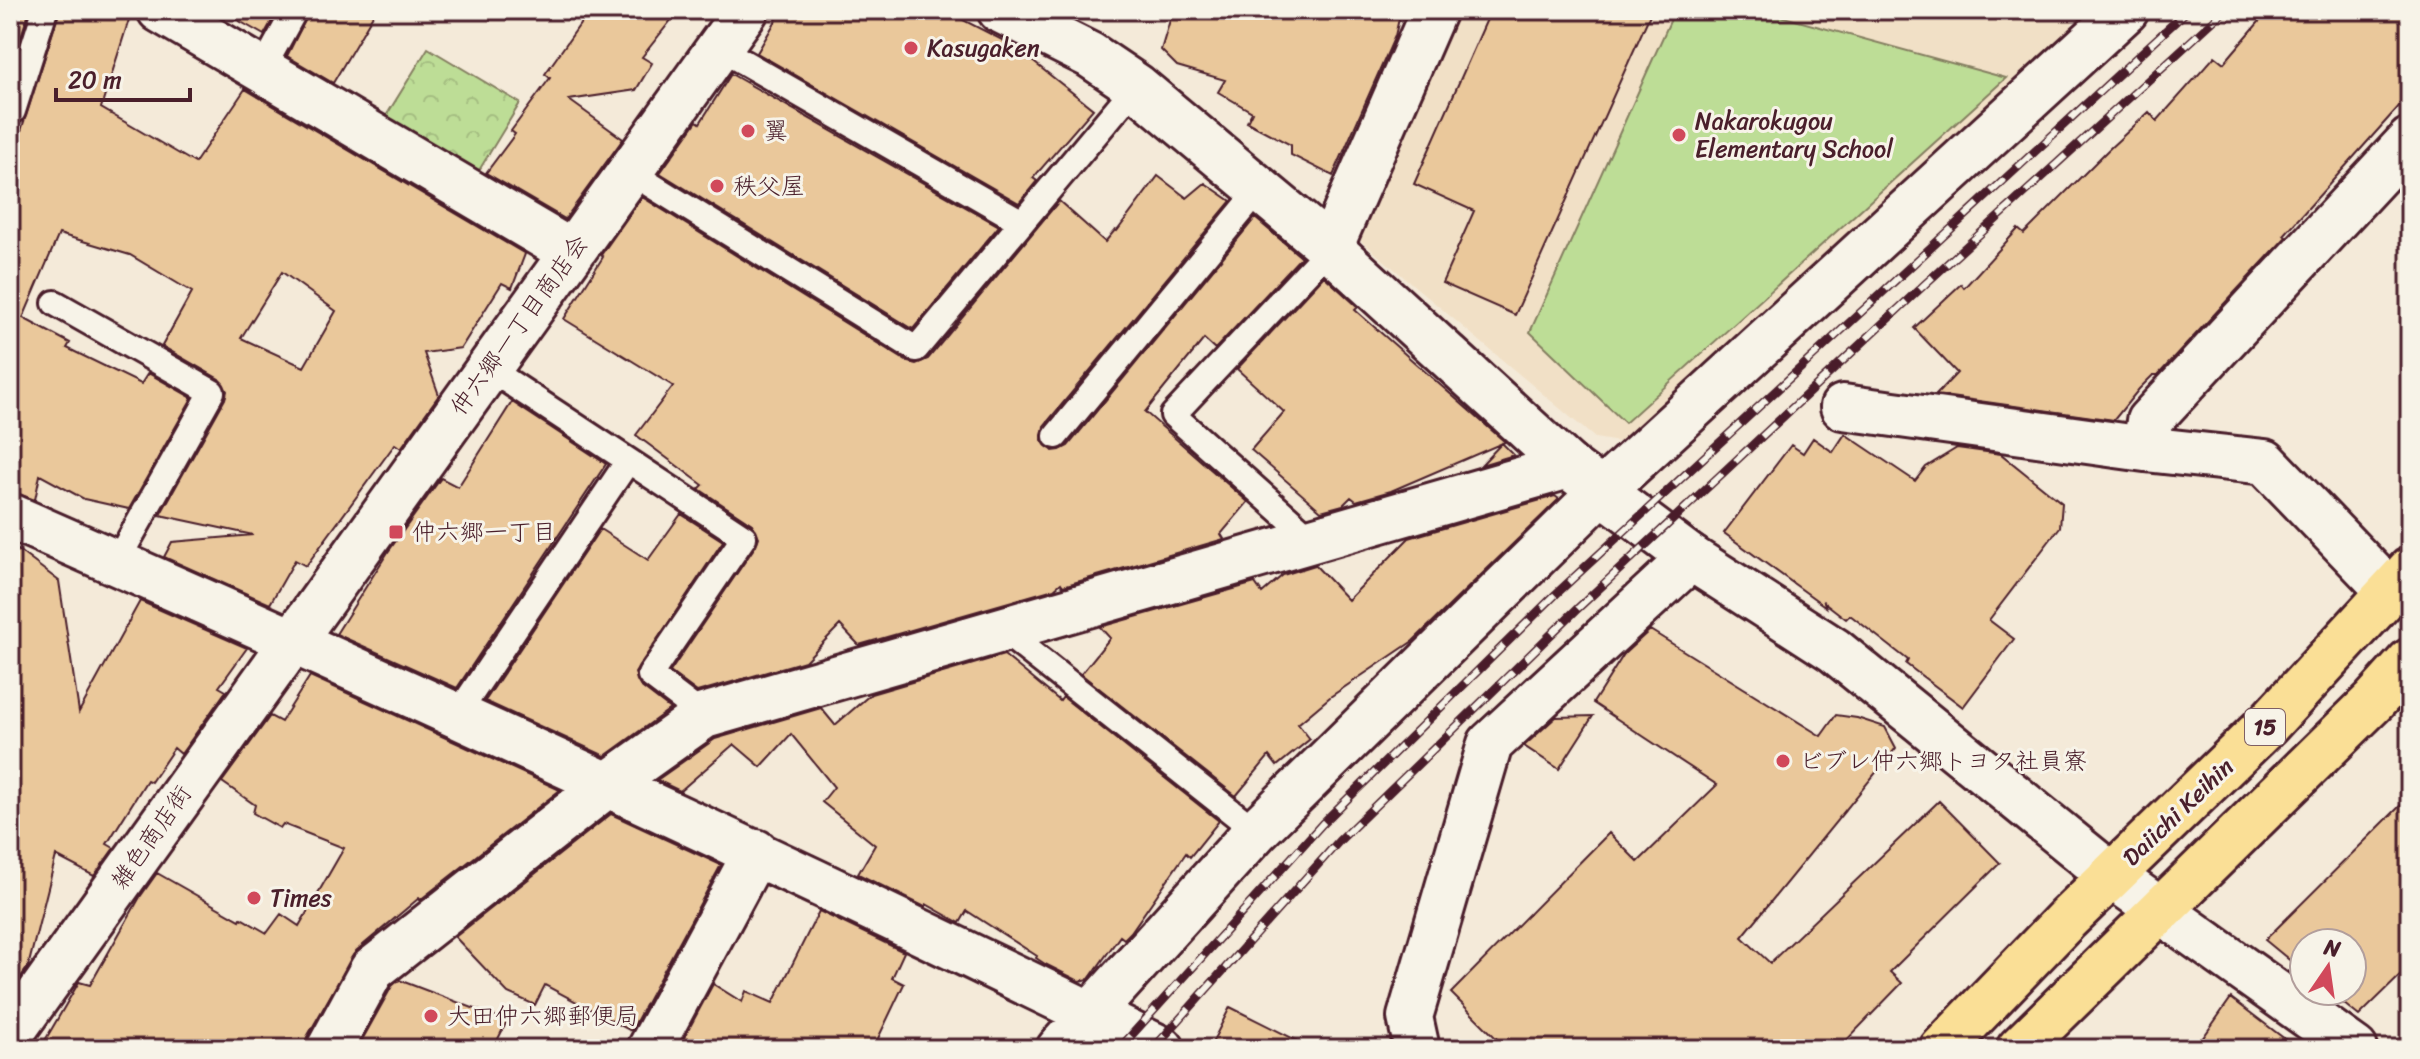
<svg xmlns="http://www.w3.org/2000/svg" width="2420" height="1059" font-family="Sriracha,'Klee One',sans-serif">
<defs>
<pattern id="park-crowns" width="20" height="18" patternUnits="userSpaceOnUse" patternTransform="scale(2)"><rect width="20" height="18" fill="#bddd96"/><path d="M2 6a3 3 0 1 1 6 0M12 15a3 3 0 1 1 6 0" fill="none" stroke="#a4bd81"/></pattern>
</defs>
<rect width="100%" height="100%" fill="#f4ead9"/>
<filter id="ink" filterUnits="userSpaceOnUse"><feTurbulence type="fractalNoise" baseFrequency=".0125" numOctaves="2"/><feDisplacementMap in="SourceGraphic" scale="16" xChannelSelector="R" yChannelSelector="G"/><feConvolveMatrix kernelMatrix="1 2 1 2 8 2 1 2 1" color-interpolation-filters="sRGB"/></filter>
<g filter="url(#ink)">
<path fill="#f1e0c6" d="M 1452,10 L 2076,10 L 2070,31 L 2072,35 L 1619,442 L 1595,438 L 1354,235 Z"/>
<path fill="#bddd96" stroke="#847e60" stroke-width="2" d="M 1675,10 L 1758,10 L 2006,78 L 1625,423 L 1530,332 Z"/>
<path fill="url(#park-crowns)" stroke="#847e60" stroke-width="2" d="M 428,48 L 520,103 L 475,177 L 383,121 Z"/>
<path fill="#eac89b" stroke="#4a1f2b" stroke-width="2" fill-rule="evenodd" d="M 10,10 L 29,12 L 12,63 L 10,63 Z
M 60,10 L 132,10 L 101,108 L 195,163 L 245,89 L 525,254 L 512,288 L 502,283 L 461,348 L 424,353 L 439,395 L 401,448 L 395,444 L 306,566 L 295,560 L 270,604 L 164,557 L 172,542 L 253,535 L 160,515 L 225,399 L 227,391 L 219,379 L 162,346 L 192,292 L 130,255 L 59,234 L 23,318 L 70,343 L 67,348 L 141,384 L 148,373 L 192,398 L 129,509 L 84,499 L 40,475 L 35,500 L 10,491 L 10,165 ZM 282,272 L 336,311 L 304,367 L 241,338 Z
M 220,10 L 278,10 L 264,35 Z
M 310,10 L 376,10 L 333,83 L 287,56 Z
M 590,10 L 679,10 L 642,57 L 652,63 L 636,90 L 569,100 L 623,139 L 565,219 L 486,173 L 515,134 L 511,131 L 550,78 L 545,74 Z
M 782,10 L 944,10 L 1012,45 L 1093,109 L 1033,178 L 1037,181 L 1019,203 L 757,53 Z
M 1173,10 L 1401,10 L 1395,36 L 1333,176 L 1291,155 L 1291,145 L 1247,122 L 1252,112 L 1218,92 L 1225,80 L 1177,66 L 1161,50 Z
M 1491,10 L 1652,10 L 1515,315 L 1442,283 L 1474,211 L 1414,184 Z
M 2269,10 L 2410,10 L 2410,94 L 2284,235 L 2286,237 L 2158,375 L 2153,375 L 2139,389 L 2114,420 L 1936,395 L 1957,373 L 1914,328 L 1961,284 L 1964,288 L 2018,229 L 2024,234 L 2108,150 L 2149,112 L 2157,121 L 2215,56 L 2224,63 Z
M 731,74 L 999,226 L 913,329 L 660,173 L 697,121 L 700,123 Z
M 1158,176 L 1187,198 L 1205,183 L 1231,201 L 1044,426 L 1042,440 L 1053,451 L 1060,450 L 1068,446 L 1255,218 L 1301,257 L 1215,349 L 1204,339 L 1145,412 L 1248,502 L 1221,534 L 1224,539 L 1063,586 L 1061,583 L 1054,589 L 859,645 L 840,625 L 805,661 L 697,692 L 670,672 L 756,545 L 759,537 L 752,524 L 699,489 L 703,485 L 636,435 L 673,386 L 564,319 L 603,257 L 601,255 L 642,197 L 908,362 L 916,364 L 928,359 L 1059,201 L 1105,242 L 1115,230 L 1117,231 Z
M 1324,276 L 1358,307 L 1355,310 L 1505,442 L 1391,491 L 1356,501 L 1351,497 L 1343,505 L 1321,511 L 1251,450 L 1284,412 L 1237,369 Z
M 512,402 L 606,464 L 457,688 L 336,634 L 388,552 L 441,478 L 458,487 Z
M 1845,434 L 1915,481 L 1926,467 L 1957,448 L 2001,454 L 2062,503 L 2060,527 L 1989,620 L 2014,639 L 1963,707 L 1906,664 L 1908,660 L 1850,615 L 1846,619 L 1824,602 L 1826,607 L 1724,533 L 1791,445 L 1803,453 L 1813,438 L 1833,452 Z
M 1502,443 L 1514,455 L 1481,465 Z
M 1555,496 L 1559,499 L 1413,641 L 1330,697 L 1298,724 L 1310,739 L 1277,766 L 1269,756 L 1236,796 L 1081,674 L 1110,638 L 1100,627 L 1255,583 L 1262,593 L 1283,575 L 1315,565 L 1348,600 L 1409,538 Z
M 681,514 L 723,541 L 635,673 L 640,686 L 670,709 L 605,756 L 485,701 L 600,529 L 648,560 Z
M 10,544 L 59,581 L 79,712 L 140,601 L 247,648 L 219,687 L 226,691 L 181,754 L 174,748 L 151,782 L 147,780 L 107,844 L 114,848 L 94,876 L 56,856 L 28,967 L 13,987 L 10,987 Z
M 1650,630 L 1821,736 L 1836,715 L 1857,718 L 1885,727 L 1896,748 L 1742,937 L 1770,963 L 1939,801 L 2000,863 L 1890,972 L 1902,983 L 1838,1049 L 1507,1049 L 1451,993 L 1609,833 L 1638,862 L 1717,785 L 1593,703 L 1624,654 Z
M 1004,655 L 1060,701 L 1063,697 L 1219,821 L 1190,857 L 1186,853 L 1131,932 L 1124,939 L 1120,936 L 1089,979 L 1079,981 L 1045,964 L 1036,958 L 1037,956 L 967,911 L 960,923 L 926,904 L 925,907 L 858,874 L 875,845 L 822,802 L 834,787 L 791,734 L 761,767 L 734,744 L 680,791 L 657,780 L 715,739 L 821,708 L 835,725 L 871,694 Z
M 310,676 L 560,790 L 420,900 L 419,898 L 356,951 L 307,1037 L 304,1049 L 40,1049 L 79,982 L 90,985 L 140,897 L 157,873 L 240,920 L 241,918 L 267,933 L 281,914 L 299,926 L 344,848 L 283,824 L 280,828 L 253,813 L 255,805 L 222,782 L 270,716 L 281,722 Z
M 1593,716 L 1559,769 L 1524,746 L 1556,717 Z
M 2410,796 L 2410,966 L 2359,1016 L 2328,991 L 2352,991 L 2352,943 L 2304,943 L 2304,972 L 2265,940 Z
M 611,814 L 721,865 L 631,1031 L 545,985 L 535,1005 L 508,993 L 455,937 Z
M 819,911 L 904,952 L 892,978 L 904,984 L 873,1049 L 678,1049 L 713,984 L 742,1002 L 746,991 L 773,1003 Z
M 399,980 L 507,1021 L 493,1049 L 357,1049 L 392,986 Z
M 2231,998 L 2298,1049 L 2195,1049 Z
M 1230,1007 L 1314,1049 L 1209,1049 Z"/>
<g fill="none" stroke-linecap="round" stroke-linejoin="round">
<g stroke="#4a1f2b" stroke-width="30">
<path id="service" d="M 719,48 L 1022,222
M 262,70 L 295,10
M 13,111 L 45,10
M 630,172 L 916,349 L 1136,86
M 55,303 L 212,392 L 116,563
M 488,368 L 744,537 L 650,675 L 704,716
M 1056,436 L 1260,189
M 1313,540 L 1173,415 L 1330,248
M 1002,630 L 1256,831
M 457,715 L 628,461"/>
</g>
<g stroke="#4a1f2b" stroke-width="50">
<path id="minor" d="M 160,10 L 571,252
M 1330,248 L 1434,10
M 1843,407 L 2145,449
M 10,516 C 398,686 782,862 1162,1049
M 2390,592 L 2265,462 L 2145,449 L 2149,421 L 2410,140
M 329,1049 L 372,970 L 607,785 L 704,716 L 1568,466
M 650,1049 L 756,852
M 1059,1049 L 1256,831 L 1602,491 L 2126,10
M 1417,1049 L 1410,1017 L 1490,744 L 1691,558"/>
</g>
<g stroke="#4a1f2b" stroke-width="50">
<path id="tertiary" d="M 1000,10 L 1090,55 L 1136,86 L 1330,248 L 1568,466 L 1691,558 L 1834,650 L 2112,876 L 2355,1049
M 10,1035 L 746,10"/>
</g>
<g stroke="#4a1f2b" stroke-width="50">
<path id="trunk" d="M 1942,1049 L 2067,919 L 2267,725 L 2410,570
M 2019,1049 L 2374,701 L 2410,661"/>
</g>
<use href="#service" stroke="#f7f3e8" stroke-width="24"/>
<use href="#minor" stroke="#f7f3e8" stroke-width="44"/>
<use href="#tertiary" stroke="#f7f3e8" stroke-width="44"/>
<use href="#trunk" stroke="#fadf96" stroke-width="44"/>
<g stroke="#4a1f2b" stroke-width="9">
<path id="rail" d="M 1119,1049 L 1322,824 L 1556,594 L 2188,10
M 1153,1049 L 1339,841 L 1576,610 L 1924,285 L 2225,10"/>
</g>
<use href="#rail" stroke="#f7f3e8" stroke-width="6" stroke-dasharray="18" stroke-linecap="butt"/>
</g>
</g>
<g fill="#d1495b" stroke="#f7f3e8" stroke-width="3">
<circle cx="911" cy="48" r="8"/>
<circle cx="748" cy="131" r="8"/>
<circle cx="1679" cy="135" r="8"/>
<circle cx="717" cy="186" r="8"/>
<rect x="388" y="524" width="16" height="16" rx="4"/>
<circle cx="1783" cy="761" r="8"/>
<circle cx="254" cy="898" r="8"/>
<circle cx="431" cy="1016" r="8"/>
</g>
<g text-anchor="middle" stroke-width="6" stroke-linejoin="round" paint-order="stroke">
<rect fill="#f7f3e8" stroke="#7e5f64" stroke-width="2" x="2245" y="709" width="40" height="36" rx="6"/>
<g font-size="22" font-weight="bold" fill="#4a1f2b">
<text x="2265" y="735">15</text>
</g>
<g font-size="24" fill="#4a1f2b" stroke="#f7f3e8" text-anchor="start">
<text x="927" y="56">Kasugaken</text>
<text x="1695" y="129">Nakarokugou<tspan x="1695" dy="28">Elementary School</tspan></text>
<text x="764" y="139">翼</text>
<text x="733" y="194">秩父屋</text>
<text x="412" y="540">仲六郷一丁目</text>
<text x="1799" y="769">ビブレ仲六郷トヨタ社員寮</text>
<text x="270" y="906">Times</text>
<text x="447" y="1024">大田仲六郷郵便局</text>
</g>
<g font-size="24" fill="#4a1f2b" stroke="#f7f3e8">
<text transform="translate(519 325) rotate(-54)" y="8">仲六郷一丁目商店会</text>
<text transform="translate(2178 812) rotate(-44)" y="8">Daiichi Keihin</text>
<text transform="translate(151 837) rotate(-55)" y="8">雑色商店街</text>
</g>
</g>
<rect width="2420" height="1059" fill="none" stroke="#f7f3e8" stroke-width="40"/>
<rect x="20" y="20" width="2380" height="1019" fill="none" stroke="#4a1f2b" stroke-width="3" filter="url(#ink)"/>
<g transform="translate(2328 967) rotate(13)"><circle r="38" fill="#f7f3e8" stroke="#b29e9c" stroke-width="2"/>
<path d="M0-6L14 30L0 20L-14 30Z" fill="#d1495b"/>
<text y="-12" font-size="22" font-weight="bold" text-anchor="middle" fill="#4a1f2b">N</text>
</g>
<path d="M56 88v12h134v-12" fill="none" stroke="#4a1f2b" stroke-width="4"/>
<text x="68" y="88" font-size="24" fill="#4a1f2b" stroke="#f7f3e8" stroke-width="6" paint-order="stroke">20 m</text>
</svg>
